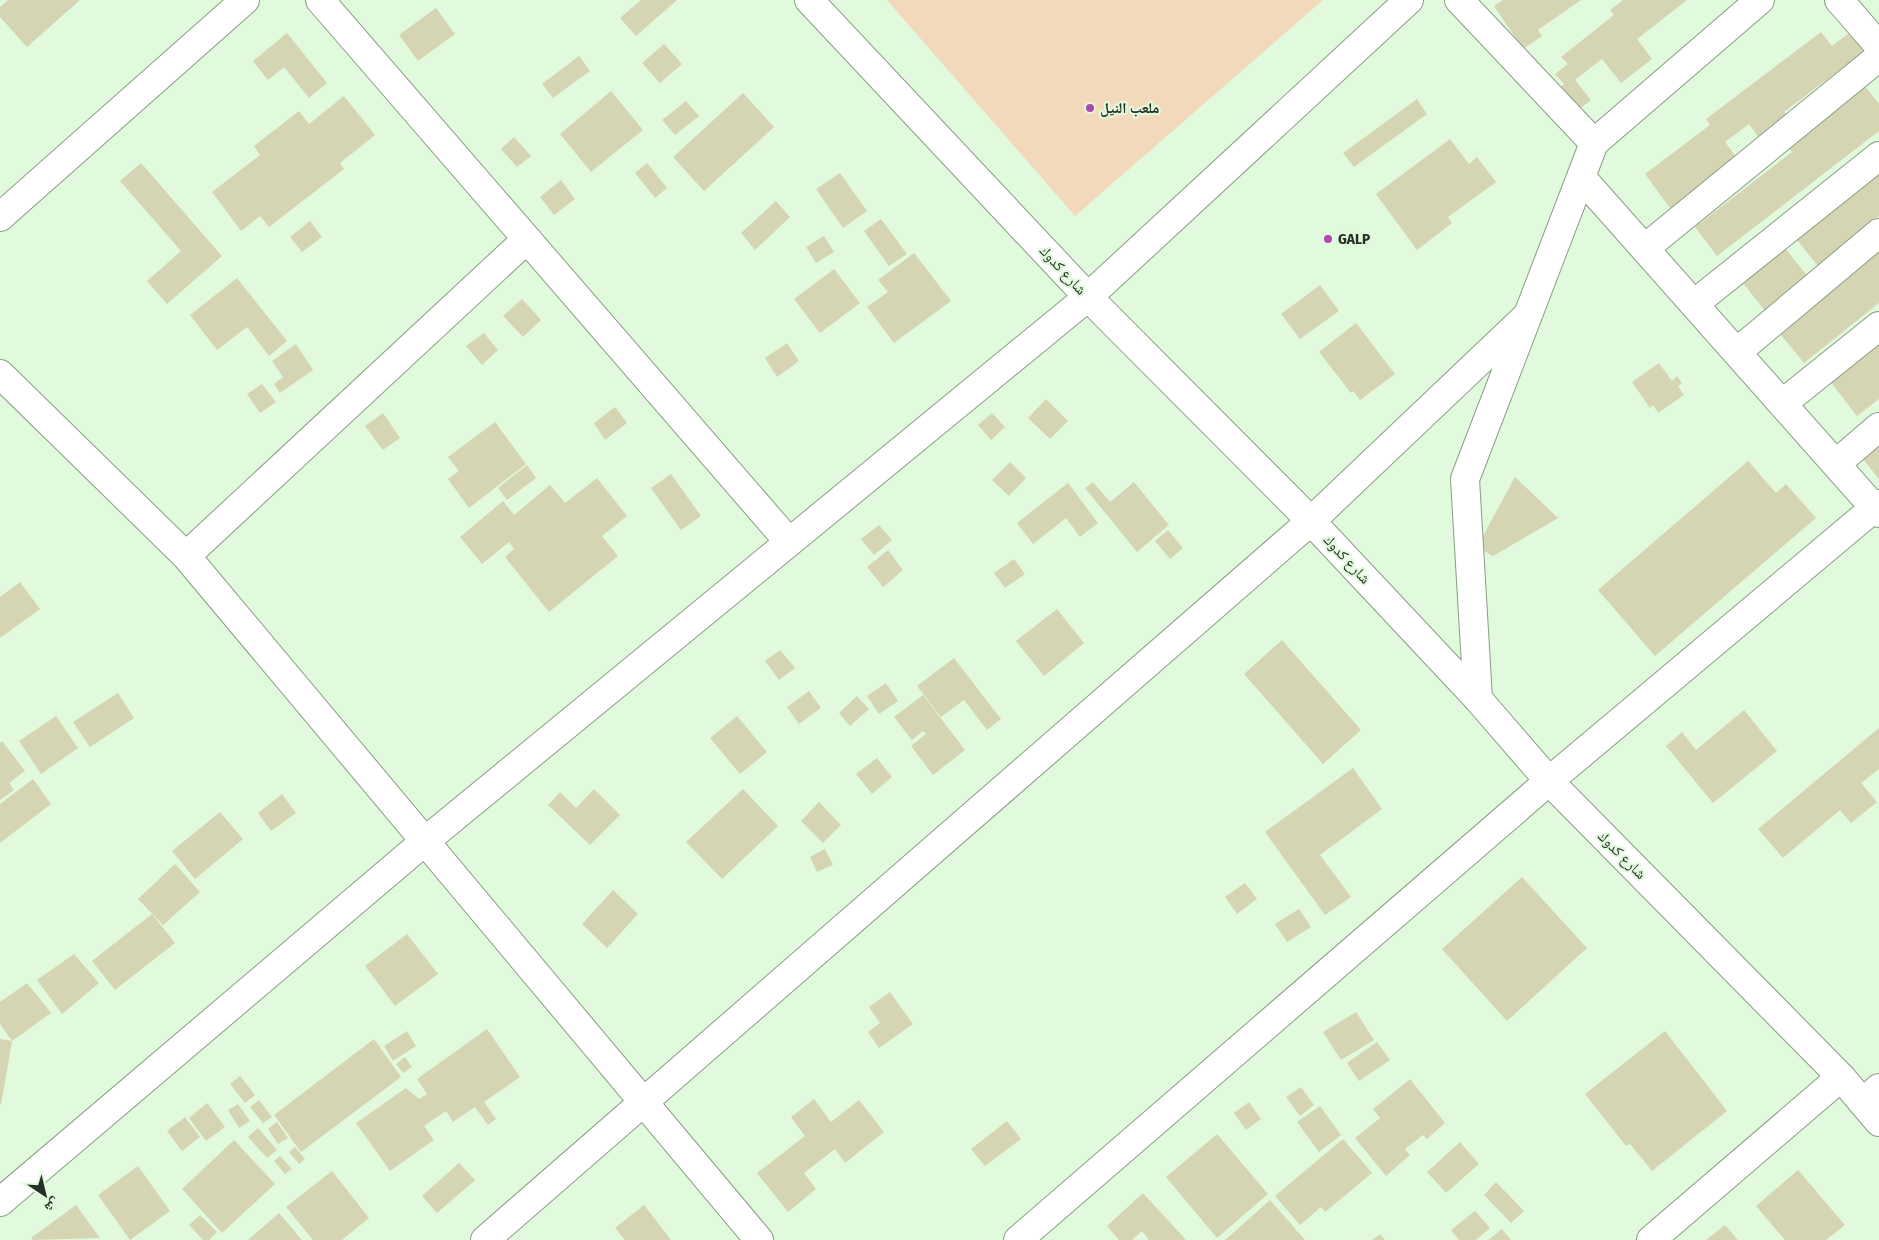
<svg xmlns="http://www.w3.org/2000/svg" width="1879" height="1240" font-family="'Fira Sans Condensed','Noto Naskh Arabic',sans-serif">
<rect width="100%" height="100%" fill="#e1f9dc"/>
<path fill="#f2d9bb" d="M 887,0 L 1323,0 L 1075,216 Z"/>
<path fill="#d6d5b3" d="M 8,0 L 80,0 L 27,47 L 0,17 L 0,7 Z
M 641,0 L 677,0 L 636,36 L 620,18 Z
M 1503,0 L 1581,0 L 1538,30 L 1542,36 L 1523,49 L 1494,6 Z
M 1623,0 L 1687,0 L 1637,39 L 1652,59 L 1621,83 L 1602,59 L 1575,80 L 1591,100 L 1573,114 L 1556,91 L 1564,84 L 1555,74 L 1568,64 L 1561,57 L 1614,15 L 1610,10 Z
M 436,8 L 455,34 L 418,61 L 399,35 Z
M 1852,31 L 1866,50 L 1784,112 L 1788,116 L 1759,138 L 1749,124 L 1725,142 L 1739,161 L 1673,212 L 1645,174 L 1710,125 L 1706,119 L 1821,32 L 1832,46 Z
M 287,33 L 327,83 L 309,98 L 284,67 L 268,80 L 253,61 Z
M 664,44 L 682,64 L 660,83 L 642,63 Z
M 579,56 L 590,71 L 553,98 L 542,84 Z
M 1865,86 L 1879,104 L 1879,131 L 1717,256 L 1695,227 L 1792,152 L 1787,145 Z
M 611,91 L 643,130 L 591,172 L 560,134 Z
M 743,93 L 774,127 L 704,191 L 673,157 Z
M 344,96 L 375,135 L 340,163 L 344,169 L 269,227 L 260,216 L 241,231 L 212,192 L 260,155 L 254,146 L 299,111 L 309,124 Z
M 1417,99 L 1427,114 L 1354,167 L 1343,153 Z
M 686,101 L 699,116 L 675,135 L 662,120 Z
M 514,137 L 531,156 L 517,167 L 501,149 Z
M 1450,139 L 1469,164 L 1477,157 L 1496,182 L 1448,217 L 1452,223 L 1417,250 L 1376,194 Z
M 141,163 L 222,256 L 167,304 L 147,281 L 181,251 L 120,181 Z
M 647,163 L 667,188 L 655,198 L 635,173 Z
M 1879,172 L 1879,216 L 1818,266 L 1797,240 Z
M 840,173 L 867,211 L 843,228 L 816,189 Z
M 561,180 L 575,199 L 554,215 L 540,197 Z
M 776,201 L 790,217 L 755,250 L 741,233 Z
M 881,219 L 907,254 L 889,266 L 864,231 Z
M 310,221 L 322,237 L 302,252 L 290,237 Z
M 824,236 L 834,252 L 816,263 L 806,247 Z
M 1785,248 L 1809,278 L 1766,312 L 1742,282 Z
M 1879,248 L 1879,303 L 1804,363 L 1777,330 Z
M 914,253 L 951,301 L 894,343 L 867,307 L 888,292 L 878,280 Z
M 834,269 L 860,303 L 820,333 L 794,299 Z
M 237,278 L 287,341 L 269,356 L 247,327 L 217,350 L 190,315 Z
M 1320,285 L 1339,311 L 1300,339 L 1281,314 Z
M 522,299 L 541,320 L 523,337 L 503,316 Z
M 1356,323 L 1395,374 L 1360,400 L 1353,391 L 1351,393 L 1319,352 Z
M 484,333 L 498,350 L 482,365 L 466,346 Z
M 1879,340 L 1879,399 L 1857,416 L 1829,380 Z
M 787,343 L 799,361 L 777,377 L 765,358 Z
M 296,344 L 313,370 L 280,393 L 274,384 L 283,377 L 272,361 Z
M 1659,363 L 1672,381 L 1677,376 L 1682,383 L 1678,386 L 1684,395 L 1658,413 L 1653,405 L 1650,408 L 1632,382 Z
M 262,384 L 276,402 L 260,413 L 247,394 Z
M 1046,399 L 1068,421 L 1050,439 L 1028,418 Z
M 615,407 L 627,423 L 605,440 L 594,423 Z
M 383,413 L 400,438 L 383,450 L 365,426 Z
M 992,413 L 1005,427 L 991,440 L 978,425 Z
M 495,422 L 526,464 L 469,508 L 448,479 L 459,471 L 448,457 Z
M 1879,435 L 1879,479 L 1858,453 Z
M 1748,461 L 1776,493 L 1786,484 L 1816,518 L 1655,656 L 1598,590 Z
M 1010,462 L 1026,478 L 1009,496 L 992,480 Z
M 527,465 L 536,478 L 507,500 L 498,488 Z
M 671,474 L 701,516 L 681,530 L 651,488 Z
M 1515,477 L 1558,518 L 1493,556 L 1477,547 Z
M 597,478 L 627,516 L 602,536 L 618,556 L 549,612 L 505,557 L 514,549 L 509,542 L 482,564 L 460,537 L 503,501 L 514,515 L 550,485 L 565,503 Z
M 1093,482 L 1110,502 L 1134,482 L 1169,525 L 1137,552 L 1085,488 Z
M 1068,483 L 1098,523 L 1080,537 L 1066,518 L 1033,544 L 1017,523 Z
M 879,525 L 892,540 L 874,555 L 861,539 Z
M 1168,530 L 1183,548 L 1170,559 L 1155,541 Z
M 888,550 L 903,570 L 883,587 L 867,567 Z
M 1014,559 L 1025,574 L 1005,588 L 994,573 Z
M 20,582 L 40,609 L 0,638 L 0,597 Z
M 1057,609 L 1084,643 L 1044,676 L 1016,641 Z
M 1282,640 L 1361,730 L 1323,764 L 1244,674 Z
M 780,650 L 795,668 L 779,680 L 765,661 Z
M 954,658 L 1001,719 L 987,730 L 964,700 L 941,717 L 917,686 Z
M 886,683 L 898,701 L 879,714 L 867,696 Z
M 809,691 L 821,708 L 799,724 L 787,707 Z
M 118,693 L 134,718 L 90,747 L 73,722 Z
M 923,695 L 965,750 L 933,775 L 911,746 L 926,734 L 923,731 L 912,740 L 894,717 Z
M 857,696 L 869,709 L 850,726 L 839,713 Z
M 1744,710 L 1777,751 L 1713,803 L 1666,746 L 1682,732 L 1696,750 Z
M 56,716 L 78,748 L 41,774 L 19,741 Z
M 737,716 L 767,752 L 740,774 L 710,738 Z
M 1879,728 L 1879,769 L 1861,783 L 1877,802 L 1851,823 L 1840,810 L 1783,858 L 1758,829 Z
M 2,741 L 25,771 L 9,783 L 14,790 L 0,800 L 0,743 Z
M 877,758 L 892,777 L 872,794 L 856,774 Z
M 1353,768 L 1382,809 L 1320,855 L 1351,897 L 1325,915 L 1265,832 Z
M 33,779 L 51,804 L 0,843 L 0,804 Z
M 594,789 L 620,815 L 590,845 L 548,805 L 560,792 L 576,808 Z
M 743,789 L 778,826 L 722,879 L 686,842 Z
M 282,794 L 296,813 L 271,831 L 258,813 Z
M 819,802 L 841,825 L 823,843 L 801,821 Z
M 220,812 L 243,839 L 195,879 L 172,851 Z
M 825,849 L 833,865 L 817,872 L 810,857 Z
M 175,864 L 200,892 L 163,925 L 138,899 Z
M 1522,877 L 1587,948 L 1507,1021 L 1442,949 Z
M 1245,883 L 1257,899 L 1237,914 L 1225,897 Z
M 613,890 L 638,914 L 607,948 L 582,924 Z
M 1299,909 L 1311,927 L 1287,942 L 1275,924 Z
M 152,914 L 175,943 L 115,990 L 92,961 Z
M 407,934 L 438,974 L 395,1006 L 365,966 Z
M 74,954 L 99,983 L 62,1014 L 37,980 Z
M 27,983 L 51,1013 L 12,1041 L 0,1024 L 0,1002 Z
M 890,992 L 913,1024 L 879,1048 L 868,1032 L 880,1023 L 869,1007 Z
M 1356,1012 L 1374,1040 L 1341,1060 L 1323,1032 Z
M 487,1029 L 520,1077 L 484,1102 L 496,1119 L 488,1125 L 475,1107 L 453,1122 L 446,1111 L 424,1126 L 434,1140 L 390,1171 L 356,1123 L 406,1088 L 419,1099 L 427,1094 L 417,1079 Z
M 407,1031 L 416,1046 L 393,1061 L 384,1046 Z
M 1665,1031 L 1727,1111 L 1652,1171 L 1630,1144 L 1626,1146 L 1585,1094 Z
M 0,1039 L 12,1041 L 1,1105 L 0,1104 Z
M 374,1039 L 401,1077 L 301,1152 L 274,1115 Z
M 1377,1042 L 1390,1060 L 1359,1081 L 1347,1063 Z
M 405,1057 L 412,1067 L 403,1073 L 396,1064 Z
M 240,1076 L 255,1095 L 245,1103 L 230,1084 Z
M 1410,1079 L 1445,1123 L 1427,1139 L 1423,1135 L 1405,1149 L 1410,1155 L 1386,1176 L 1355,1138 L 1380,1118 L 1373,1109 Z
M 1301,1087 L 1314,1105 L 1300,1116 L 1286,1097 Z
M 814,1099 L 831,1122 L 859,1100 L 884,1132 L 845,1163 L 835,1149 L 804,1173 L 816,1189 L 788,1212 L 757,1173 L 805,1136 L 791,1117 Z
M 259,1100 L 272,1117 L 263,1123 L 250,1107 Z
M 1249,1102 L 1261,1119 L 1246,1130 L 1234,1113 Z
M 207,1103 L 225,1127 L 206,1141 L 189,1118 Z
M 238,1104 L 250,1121 L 239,1128 L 228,1110 Z
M 1320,1106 L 1341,1135 L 1319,1152 L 1297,1122 Z
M 185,1117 L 200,1137 L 182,1151 L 167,1131 Z
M 1007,1121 L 1021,1139 L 985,1166 L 971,1149 Z
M 277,1122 L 288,1138 L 278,1144 L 268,1129 Z
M 258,1128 L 277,1150 L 267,1158 L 248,1137 Z
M 1217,1134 L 1268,1194 L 1217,1238 L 1166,1177 Z
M 1343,1139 L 1372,1173 L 1325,1212 L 1321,1207 L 1300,1225 L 1275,1196 Z
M 234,1140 L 275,1184 L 222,1233 L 182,1189 Z
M 1460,1142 L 1479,1164 L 1446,1193 L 1427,1172 Z
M 295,1147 L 305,1159 L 299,1164 L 289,1152 Z
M 280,1156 L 292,1169 L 285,1174 L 274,1161 Z
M 459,1163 L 475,1180 L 437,1213 L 422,1196 Z
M 138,1166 L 170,1211 L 130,1240 L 98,1195 Z
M 1798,1170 L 1845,1225 L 1826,1240 L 1785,1240 L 1756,1206 Z
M 332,1171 L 369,1218 L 342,1240 L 313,1240 L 286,1207 Z
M 1496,1182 L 1524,1211 L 1511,1223 L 1484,1195 Z
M 1143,1193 L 1186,1240 L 1149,1240 L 1142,1231 L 1132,1240 L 1119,1240 L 1107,1226 Z
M 1270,1200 L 1305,1240 L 1225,1240 Z
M 76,1205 L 100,1238 L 33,1240 L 31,1238 Z
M 644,1205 L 671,1240 L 625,1240 L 615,1228 Z
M 1475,1211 L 1490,1228 L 1476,1240 L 1459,1240 L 1451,1230 Z
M 279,1213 L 302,1240 L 248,1240 Z
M 200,1215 L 217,1232 L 209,1240 L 203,1240 L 189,1225 Z
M 1725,1225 L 1738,1240 L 1706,1240 Z
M 1502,1229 L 1511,1240 L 1488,1240 Z
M 1380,1234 L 1385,1240 L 1372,1240 Z"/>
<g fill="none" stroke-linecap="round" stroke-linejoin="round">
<g stroke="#899f84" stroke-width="30">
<path id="minor" d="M 320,0 L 789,542
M 1459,0 L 1594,143
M 1839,0 L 1879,46
M 1581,177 L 1879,513
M 0,217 L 245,0
M 1645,248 L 1879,57
M 1694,304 L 1879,156
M 1737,352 L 1879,233
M 0,374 L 186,556 L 759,1240
M 1783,403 L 1879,326
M 1837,463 L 1879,427
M 186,556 L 527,239
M 1478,699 L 1465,479 L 1594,143 L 1760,0
M 1863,1103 L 1879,1088
M 0,1202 L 424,842 L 1088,297 L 1409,0
M 485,1240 L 1311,521 L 1528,315
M 1018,1240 L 1549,781 L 1879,504
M 1651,1240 L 1841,1077"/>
</g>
<g stroke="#899f84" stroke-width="30">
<path id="tertiary" d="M 809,0 L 1088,297 L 1311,521 L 1478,699 L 1549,781 L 1841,1077 L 1879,1122"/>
</g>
<use href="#minor" stroke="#fff" stroke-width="28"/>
<use href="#tertiary" stroke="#fff" stroke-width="28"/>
</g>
<g fill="#ad48ad" stroke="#e1f9dc" stroke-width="2">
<circle cx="1090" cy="108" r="5"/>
<circle cx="1328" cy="239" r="5"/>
</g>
<g text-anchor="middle" stroke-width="4.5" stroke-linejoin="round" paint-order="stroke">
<g font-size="15" font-weight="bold" fill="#273026" stroke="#e1f9dc" text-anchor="start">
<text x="1100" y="113">ملعب النيل</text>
<text x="1338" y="244">GALP</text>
</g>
<g font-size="15" fill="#273026" stroke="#e1f9dc">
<text transform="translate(1063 270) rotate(47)" y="5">شارع كدوك</text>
<text transform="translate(1347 559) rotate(47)" y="5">شارع كدوك</text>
<text transform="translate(1622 855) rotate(45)" y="5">شارع كدوك</text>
</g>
</g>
<g transform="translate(45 1195) rotate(145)" stroke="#e1f9dc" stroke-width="4" paint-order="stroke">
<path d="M0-4L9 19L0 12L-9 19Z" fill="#273026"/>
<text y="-8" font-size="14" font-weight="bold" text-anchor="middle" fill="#273026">ش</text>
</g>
</svg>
